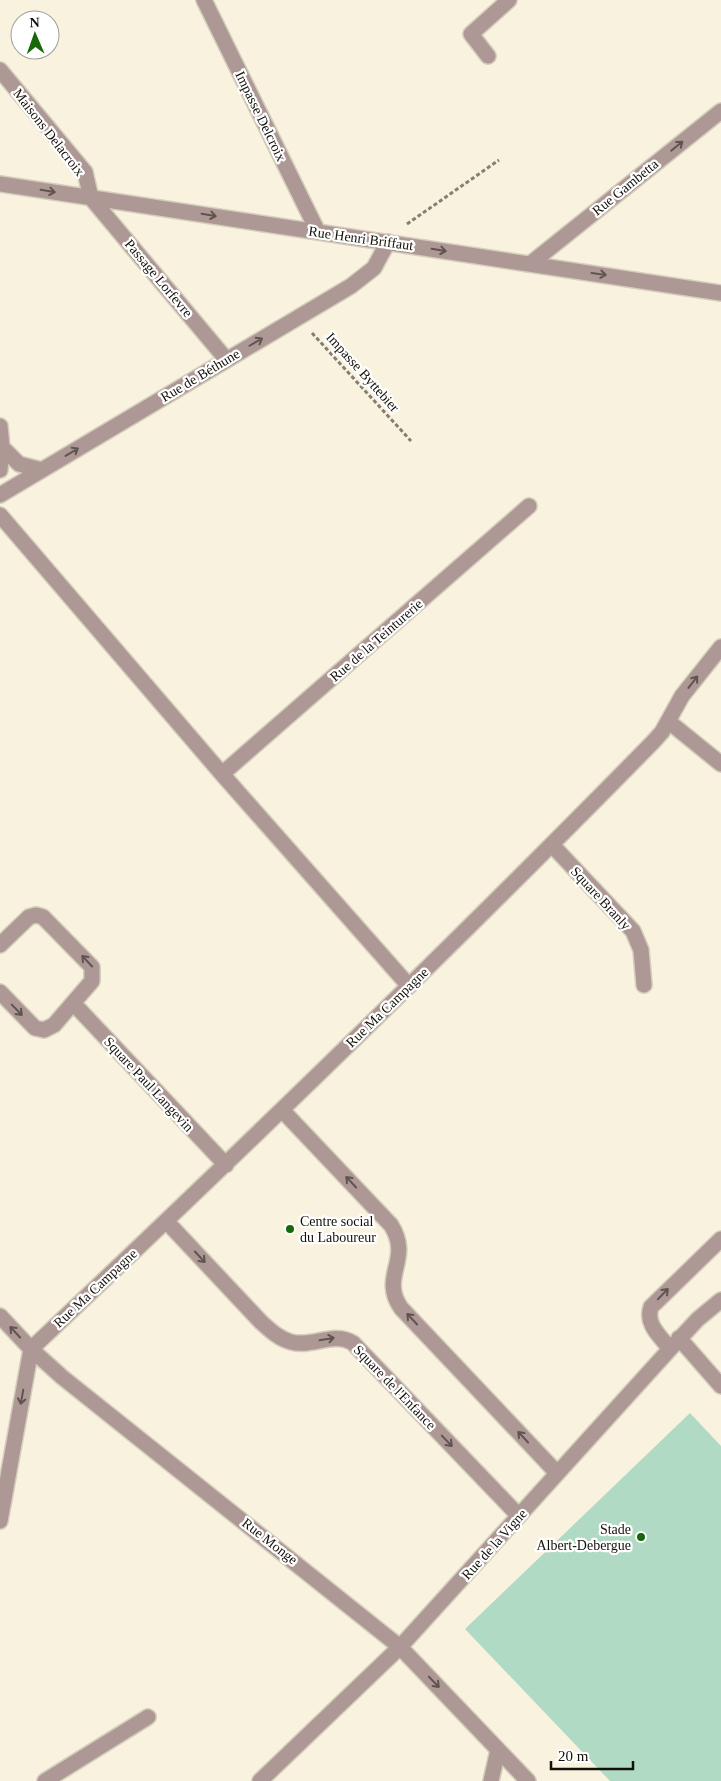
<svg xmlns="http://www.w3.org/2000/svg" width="721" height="1781" font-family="Georgia,serif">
<rect width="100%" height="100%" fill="#f9f2de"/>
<path fill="#b0dac3" d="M 690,1413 L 721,1446 L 721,1781 L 610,1781 L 465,1629 Z"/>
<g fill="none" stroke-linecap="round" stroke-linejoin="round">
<g stroke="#d4cebc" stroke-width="18">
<path id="minor" d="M 204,0 L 318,232
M 488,56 L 471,34 L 509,0
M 0,70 L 85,172 L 91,198 L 226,359
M 0,184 L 721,293
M 530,264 L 721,111
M 0,426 L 2,447 L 0,470
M 2,447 L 19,464 L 42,470
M 0,495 L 351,286 L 374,268 L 388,242
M 0,515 L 222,774 L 409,986
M 668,721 L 721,764
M 222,774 L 529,506
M 552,845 L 633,931 L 641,950 L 644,985
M 0,945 L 29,917 L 36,915 L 43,917 L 92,967 L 92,981 L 54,1025 L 44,1030 L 35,1028 L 0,992
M 73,1003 L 226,1165
M 282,1110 L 391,1225 C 413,1260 379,1276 401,1308 L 557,1473
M 167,1222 L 261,1322 C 270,1330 279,1339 291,1342 C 313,1348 332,1331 353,1343 L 519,1516
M 0,1316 L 31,1349 L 62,1377 L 400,1647 L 528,1781
M 679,1338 L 721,1386
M 31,1349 C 242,1150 450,949 653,742 L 662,732 L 682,696 L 721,647
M 670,1349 C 660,1336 645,1324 651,1307 L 721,1239
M 0,1521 L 31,1349
M 45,1781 L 148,1717
M 260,1781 L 400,1647 L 670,1349 L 698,1319 L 721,1300
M 491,1781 L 498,1750"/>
</g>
<path stroke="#847f72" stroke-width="3" stroke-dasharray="4 2.5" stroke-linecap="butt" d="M 407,224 L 499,160
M 312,333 L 411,441"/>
<use href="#minor" stroke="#ae9896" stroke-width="15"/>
</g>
<defs><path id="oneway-shaft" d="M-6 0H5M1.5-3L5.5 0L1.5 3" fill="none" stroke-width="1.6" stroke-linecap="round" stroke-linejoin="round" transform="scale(1.25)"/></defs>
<g stroke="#605450">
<use href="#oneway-shaft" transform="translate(677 146) rotate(-39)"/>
<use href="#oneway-shaft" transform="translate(48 191) rotate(9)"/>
<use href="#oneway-shaft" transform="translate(209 215) rotate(9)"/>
<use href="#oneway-shaft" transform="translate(439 250) rotate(9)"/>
<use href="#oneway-shaft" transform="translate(599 274) rotate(8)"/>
<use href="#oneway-shaft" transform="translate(256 342) rotate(-30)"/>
<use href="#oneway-shaft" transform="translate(72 452) rotate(-31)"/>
<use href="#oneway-shaft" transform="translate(693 682) rotate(-52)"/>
<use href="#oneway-shaft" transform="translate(87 961) rotate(-133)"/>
<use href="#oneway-shaft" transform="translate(17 1010) rotate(46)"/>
<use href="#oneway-shaft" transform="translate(351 1182) rotate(-133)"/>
<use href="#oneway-shaft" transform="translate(200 1257) rotate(47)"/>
<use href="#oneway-shaft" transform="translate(663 1294) rotate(-46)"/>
<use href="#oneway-shaft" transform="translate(412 1319) rotate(-133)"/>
<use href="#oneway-shaft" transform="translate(15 1332) rotate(-133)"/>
<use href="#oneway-shaft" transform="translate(327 1339) rotate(-10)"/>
<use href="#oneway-shaft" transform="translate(22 1397) rotate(100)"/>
<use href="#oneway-shaft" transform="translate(523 1437) rotate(-133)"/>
<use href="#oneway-shaft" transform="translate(447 1441) rotate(46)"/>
<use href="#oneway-shaft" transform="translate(434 1682) rotate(46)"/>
</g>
<g fill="#166809" stroke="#fff" stroke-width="2">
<circle cx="290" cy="1229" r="5"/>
<circle cx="641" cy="1537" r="5"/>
</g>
<g text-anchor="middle" stroke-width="4.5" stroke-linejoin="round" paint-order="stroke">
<g font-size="14" fill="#13100a" stroke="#fff">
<text transform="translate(261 116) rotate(64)" y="5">Impasse Delcroix</text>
<text transform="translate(49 132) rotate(52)" y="5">Maisons Delacroix</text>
<text transform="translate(625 187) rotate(-39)" y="5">Rue Gambetta</text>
<text transform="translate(361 238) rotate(8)" y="5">Rue Henri Briffaut</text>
<text transform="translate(159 278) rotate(50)" y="5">Passage Lorfevre</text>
<text transform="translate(363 372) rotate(48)" y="5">Impasse Byttebier</text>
<text transform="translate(200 375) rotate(-31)" y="5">Rue de Béthune</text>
<text transform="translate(376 640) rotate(-41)" y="5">Rue de la Teinturerie</text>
<text transform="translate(601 898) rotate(47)" y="5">Square Branly</text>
<text transform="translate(387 1007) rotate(-44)" y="5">Rue Ma Campagne</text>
<text transform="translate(149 1084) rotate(47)" y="5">Square Paul Langevin</text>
<text transform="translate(95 1288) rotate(-43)" y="5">Rue Ma Campagne</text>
<text transform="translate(395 1387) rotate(46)" y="5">Square de l'Enfance</text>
<text transform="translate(270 1541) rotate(38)" y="5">Rue Monge</text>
<text transform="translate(494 1544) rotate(-48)" y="5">Rue de la Vigne</text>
</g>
<g font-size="14" fill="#13100a" stroke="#fff" text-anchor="start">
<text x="300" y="1226">Centre social<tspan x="300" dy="16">du Laboureur</tspan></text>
<text x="631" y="1534" text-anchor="end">Stade<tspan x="631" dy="16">Albert-Debergue</tspan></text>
</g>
</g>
<g transform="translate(35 35) rotate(358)"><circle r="24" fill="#ffffff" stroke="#a19f9d"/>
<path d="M0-4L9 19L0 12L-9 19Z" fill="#166809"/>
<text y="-8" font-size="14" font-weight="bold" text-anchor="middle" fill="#13100a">N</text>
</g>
<path d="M551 1761v8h82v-8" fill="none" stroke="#13100a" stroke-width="2.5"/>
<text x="558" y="1761" font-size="15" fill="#13100a" stroke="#ffffff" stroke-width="4" paint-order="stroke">20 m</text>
</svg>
